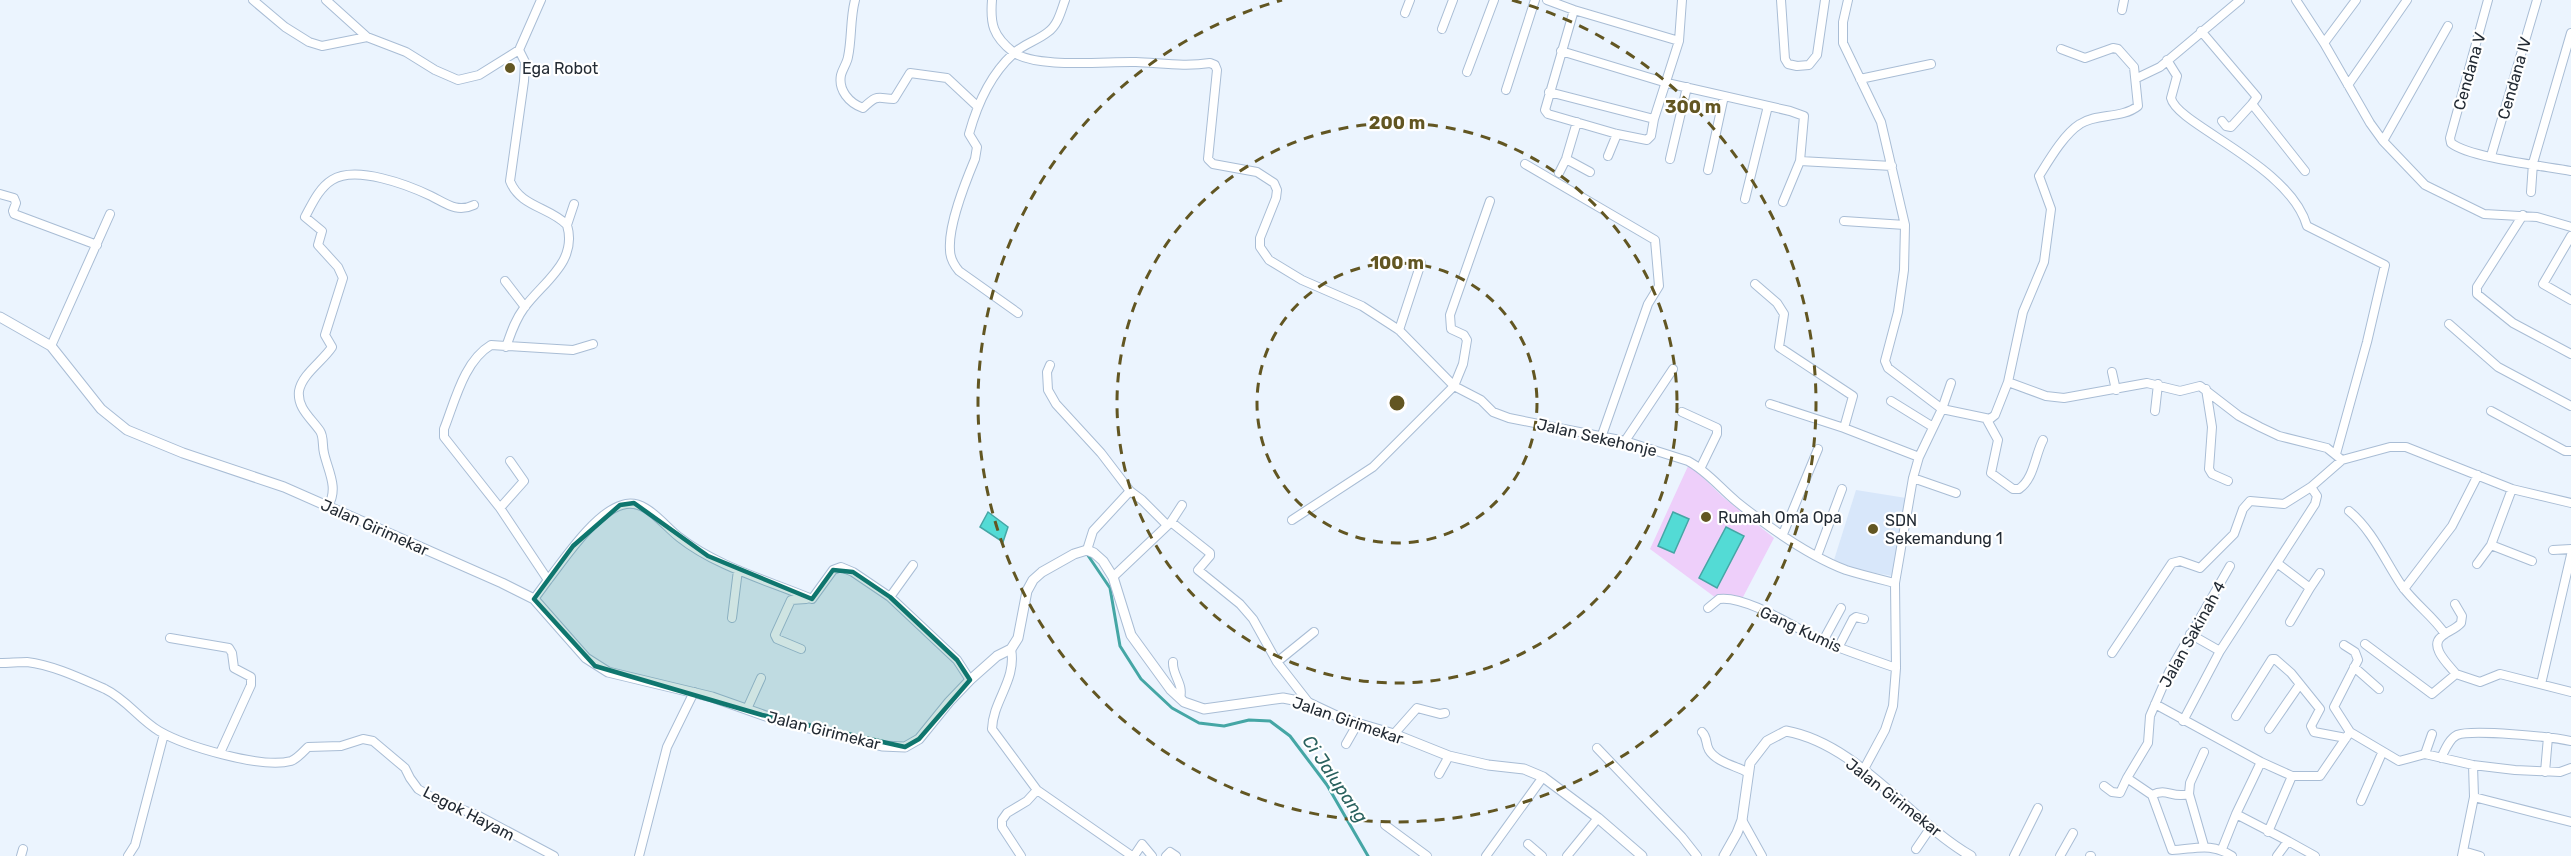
<svg xmlns="http://www.w3.org/2000/svg" width="2571" height="856" font-family="Rubik,sans-serif">
<rect width="100%" height="100%" fill="#ebf4fe"/>
<path fill="#d8e7fa" d="M 1856,490 L 1906,498 L 1893,576 L 1852,569 L 1834,560 Z"/>
<path fill="#eecffa" d="M 1689,464 L 1723,497 L 1774,538 L 1743,597 L 1716,598 L 1650,549 Z"/>
<path fill="#53dbd5" stroke="#45a6a5" stroke-width="1.5" d="M 988,512 L 1008,527 L 1003,542 L 980,527 Z
M 1673,512 L 1689,519 L 1674,553 L 1658,546 Z
M 1726,527 L 1744,536 L 1717,588 L 1699,578 Z"/>
<g fill="none" stroke-linecap="round" stroke-linejoin="round">
<path stroke="#45a6a5" stroke-width="3" d="M 1087,554 L 1110,588 L 1120,646 L 1141,679 L 1172,708 L 1199,723 L 1224,726 L 1249,720 L 1270,721 L 1290,736 L 1327,785 L 1368,856"/>
<g stroke="#a9bdd5" stroke-width="10">
<path id="minor" d="M 253,0 L 285,27 L 309,42 L 322,46 L 367,37 L 406,52 L 435,70 L 458,80 L 479,75 L 519,50 L 525,62 L 524,81 L 510,181 C 520,207 550,207 567,225 C 578,262 543,282 524,308 C 515,320 511,333 506,347
M 326,0 L 367,37
M 855,0 C 850,19 852,38 848,57 C 847,63 843,68 841,75 C 838,90 849,103 863,108 C 878,94 876,98 894,99 L 910,73 L 947,78 L 977,106
M 992,0 C 990,24 993,36 1013,52 C 1035,69 1108,61 1136,62 C 1161,63 1185,67 1210,63 L 1215,65 L 1217,70 L 1208,159 L 1213,164 L 1257,172 L 1274,183 L 1277,190 L 1276,198 L 1260,238 L 1260,247 L 1269,260 L 1302,280 L 1362,306 L 1399,330 L 1454,386 L 1481,400 L 1493,412 L 1509,418 L 1625,441 L 1688,461 C 1707,471 1720,488 1737,502 C 1767,526 1809,556 1846,570 C 1862,575 1879,579 1895,583
M 1547,0 L 1574,10 L 1679,41
M 1781,0 L 1785,59 L 1788,64 L 1797,66 L 1809,65 L 1817,55 L 1825,0
M 1848,0 L 1843,22 L 1843,43 L 1881,122 L 1905,225 L 1904,270 L 1898,312 L 1885,361 L 1888,368 L 1942,409 L 1990,419 L 1995,415 L 2008,382 L 2046,396 L 2064,398 L 2147,383 L 2180,391 L 2200,386 L 2239,416 L 2260,427 L 2279,436 L 2327,448 L 2342,460 L 2390,447 L 2406,447 L 2512,489 L 2571,503
M 2296,0 L 2324,43 L 2370,123 L 2383,141 L 2425,185 L 2484,214 L 2537,217 L 2571,227
M 2488,0 L 2450,138 L 2451,143 C 2470,158 2544,166 2571,171
M 1574,10 L 1545,110 L 1548,114 L 1617,134 L 1647,140 L 1651,136 L 1654,119
M 2122,10 L 2124,0
M 1405,13 L 1410,0
M 1442,29 L 1453,0
M 2201,31 L 2257,97 L 2252,104 L 2305,171
M 2324,43 L 2356,0
M 519,50 L 541,0
M 1561,51 L 1667,83 L 1790,111 L 1804,116 L 1800,161 L 1783,202
M 2167,60 L 2177,76 L 2171,98 C 2177,125 2289,164 2307,226 L 2385,265 L 2367,342 L 2336,454
M 1467,72 L 1494,0
M 2137,78 L 2160,67 L 2240,0
M 1860,79 L 1931,64
M 2348,85 L 2407,0
M 1506,90 L 1535,0
M 1549,92 L 1654,119 L 1679,41 L 1682,0
M 2222,121 L 2226,126 L 2231,127 L 2252,104
M 2383,141 L 2448,26
M 1608,156 L 1617,134
M 2491,156 L 2537,0
M 1566,159 L 1590,172
M 1670,159 L 1687,87
M 1800,161 L 1892,166
M 1525,164 L 1655,240 L 1659,286 L 1648,304 L 1602,435
M 1708,170 L 1724,96
M 1559,173 L 1566,159 L 1577,122
M 2531,192 L 2533,163 L 2571,33
M 0,194 L 14,198 L 16,203 L 13,211 L 14,214 L 97,245
M 1745,199 L 1768,106
M 2523,215 L 2477,287 L 2477,294 L 2513,323 L 2571,354
M 1844,221 L 1905,225
M 567,225 L 574,204
M 2571,236 L 2543,284 L 2571,300
M 505,281 L 525,307
M 1755,284 L 1777,303 L 1784,314 L 1779,347 L 1853,396 L 1844,428 L 1919,457
M 1018,313 L 959,271 C 954,265 950,258 950,250 C 948,225 965,183 975,159 L 977,147 L 969,134 C 977,105 990,75 1013,54 C 1023,44 1037,41 1048,32 C 1058,25 1061,11 1065,0
M 2449,324 L 2498,367 L 2571,406
M 1399,330 L 1421,263
M 51,346 L 110,214
M 1050,365 L 1047,372 L 1048,390 L 1056,404 L 1101,453 L 1130,491 L 1142,500 L 1167,525
M 2112,372 L 2116,390
M 2008,382 L 2023,312 L 2044,262 L 2051,209 L 2039,176 C 2049,160 2064,134 2080,124 C 2096,113 2122,119 2138,106 L 2134,67 L 2118,49 L 2113,48 L 2085,58 L 2061,49
M 2206,389 L 2212,427 L 2209,469 L 2212,474 L 2228,481
M 1891,401 L 1933,427
M 1770,404 L 1844,428
M 2155,411 L 2158,384
M 2491,411 L 2565,451 L 2571,451
M 1682,412 L 1717,428 L 1717,434 L 1701,467
M 1987,420 L 1998,440 L 1991,473 L 2013,489 L 2019,489 C 2034,479 2035,455 2043,440
M 1625,441 L 1673,369
M 1913,478 L 1956,493
M 2512,489 L 2491,545 L 2532,561
M 328,506 C 339,488 328,471 324,453 C 322,445 324,437 320,431 C 311,418 297,408 299,391 C 302,374 323,361 332,347 L 325,335 L 343,278 L 338,267 L 318,245 L 322,231 L 305,217 C 312,204 319,188 332,180 C 356,165 408,185 431,196 C 447,204 457,213 474,205
M 500,508 L 524,481 L 510,461
M 2349,511 C 2373,531 2385,561 2402,586 C 2415,604 2433,616 2445,634
M 1292,520 L 1373,467 L 1454,386 L 1463,364 L 1467,340 L 1464,335 L 1451,329 L 1450,315 L 1490,201
M 1171,522 L 1210,553 L 1210,556 L 1198,570 L 1240,604 L 1253,619 L 1277,662 L 1309,703
M 1783,534 L 1818,449
M 1087,550 L 1093,531 L 1130,491
M 2553,550 L 2571,549
M 1817,556 L 1842,489
M 2277,563 L 2310,588 L 2320,573
M 2477,564 L 2491,545
M 2230,566 L 2169,672 L 2150,716 L 2148,743 L 2127,778 L 2152,795 L 2172,850 C 2195,849 2211,842 2232,856
M 1113,577 L 1171,522 L 1182,505
M 548,580 C 565,558 595,513 622,505 C 645,497 663,525 679,537 C 717,567 767,580 812,599 L 833,570 L 841,567 L 853,572 L 890,597 L 913,565
M 2404,589 L 2452,526 L 2478,475
M 890,597 L 957,660 L 970,680
M 534,599 L 548,580 L 500,508 L 444,437 L 444,429 C 455,401 464,361 491,345 L 573,350 L 593,344
M 2455,604 L 2462,616 L 2461,623 C 2455,630 2447,631 2441,637 C 2429,647 2449,665 2456,674
M 1708,608 L 1719,599 C 1746,595 1797,629 1822,641 C 1846,651 1871,659 1896,668
M 732,618 L 738,570
M 2290,622 L 2310,588
M 2190,634 L 2220,651
M 170,638 L 229,648 L 232,653 L 234,668 L 251,677 L 251,685 L 220,753
M 1823,641 L 1841,608
M 2365,644 L 2432,694 L 2456,674 L 2480,682 L 2500,674 L 2571,692
M 2344,645 L 2355,652 L 2358,660 L 2334,707 L 2350,732
M 1838,648 L 1853,619 L 1856,617 L 1864,619
M 801,649 L 777,639 L 775,635 L 791,600 L 806,599
M 1011,649 C 1017,680 993,700 992,729 L 1037,790 L 1027,801 L 1007,813 L 1002,820 L 1002,827 L 1021,856
M 2112,653 L 2172,563 L 2180,561 L 2200,568 L 2234,534 L 2243,509 L 2250,501 L 2284,504 L 2311,487 L 2342,460
M 1173,662 C 1172,675 1184,684 1180,698
M 1277,662 L 1314,632
M 0,663 C 9,663 18,662 27,662 C 53,665 82,679 105,689 C 126,699 139,719 159,731 C 185,746 261,769 291,761 C 297,759 303,752 308,747 L 341,746 L 363,739 L 373,741 L 405,768 L 410,778 L 418,789 L 438,801 L 477,815 L 554,856
M 2354,667 L 2379,689
M 2541,684 L 2571,555
M 2155,704 L 2261,762 L 2292,776 L 2320,776 L 2350,732 L 2399,761 L 2425,754 L 2473,765 L 2515,770 L 2560,772 L 2571,768
M 747,709 L 761,678
M 2236,716 L 2272,659 L 2275,659 L 2291,673 L 2320,709 L 2311,726 L 2314,732 L 2346,738
M 2183,721 L 2220,651 L 2315,504 L 2317,496 L 2311,487
M 2269,729 L 2300,684
M 1702,732 C 1708,738 1705,743 1709,750 C 1716,762 1736,766 1747,772
M 1394,734 L 1417,708 L 1440,714 L 1445,713
M 1346,744 L 1358,723
M 1597,748 L 1682,837 L 1697,856
M 2204,752 L 2190,783 L 2189,794 L 2204,846
M 2425,754 L 2432,734
M 2441,758 C 2445,750 2449,739 2457,735 C 2472,729 2552,737 2571,741
M 2473,765 L 2474,797 L 2571,822
M 1864,769 L 1885,730 L 1893,706 L 1896,668 L 1895,583 L 1913,478 L 1919,457 L 1942,409 L 1951,383
M 2545,772 L 2548,737
M 1439,774 L 1449,756
M 2104,786 L 2112,792 L 2120,793 L 2127,778
M 1037,790 L 1132,856
M 2152,795 C 2168,787 2171,799 2189,794
M 2361,801 L 2382,753
M 2236,814 L 2288,841
M 1742,820 L 1762,856
M 1385,825 L 1427,856
M 2268,832 L 2292,776
M 1528,844 L 1542,856
M 1916,849 L 1931,827
M 2222,849 L 2236,814 L 2261,762
M 2463,851 L 2480,856
M 21,856 L 23,849
M 128,856 L 135,845 L 164,734
M 639,856 L 667,747 L 694,692
M 1134,856 L 1142,844 L 1152,856
M 1166,856 L 1170,852 L 1176,856
M 1486,856 L 1543,777
M 1567,856 L 1598,818
M 2014,856 L 2038,808
M 2060,856 L 2073,833
M 2090,856 L 2091,856
M 2277,856 L 2288,841 L 2315,856
M 2462,856 L 2474,797"/>
</g>
<g stroke="#a9bdd5" stroke-width="11">
<path id="tertiary" d="M 0,317 L 51,346 L 101,409 L 127,430 L 183,453 L 284,487 L 502,583 L 534,599 L 586,658 L 608,672 L 712,697 L 780,721 L 882,746 L 905,747 L 919,739 L 949,702 L 970,680 L 997,656 L 1011,649 L 1018,638 L 1027,591 L 1033,580 L 1042,572 L 1074,554 L 1087,550 L 1094,553 L 1103,561 L 1113,577 L 1131,635 L 1171,690 L 1184,702 L 1204,709 L 1283,698 L 1309,703 L 1343,719 L 1394,734 L 1449,756 L 1488,765 L 1524,769 L 1543,777 L 1598,818 L 1642,856
M 1724,856 L 1737,833 L 1742,820 L 1750,763 L 1767,741 L 1786,731 C 1858,744 1910,821 1971,856"/>
</g>
<use href="#minor" stroke="#fff" stroke-width="8"/>
<use href="#tertiary" stroke="#fff" stroke-width="9"/>
</g>
<path fill="#0f766e" fill-opacity="0.2" stroke="#0f766e" stroke-width="4.5" stroke-linejoin="round" d="M 634,503 L 708,556 L 812,599 L 833,570 L 853,572 L 890,597 L 957,660 L 970,680 L 919,739 L 905,747 L 762,715 L 595,666 L 534,599 L 573,546 L 620,505 Z"/>
<g fill="none" stroke="#625622" stroke-width="3" stroke-dasharray="10 8">
<circle cx="1397" cy="403" r="140"/>
<circle cx="1397" cy="403" r="280"/>
<path d="M1512 0A419 419 0 1 1 1282 0"/>
</g>
<g fill="#625622" stroke="#fff" stroke-width="2">
<circle cx="510" cy="68" r="6"/>
<circle cx="1706" cy="517" r="6"/>
<circle cx="1873" cy="529" r="6"/>
</g>
<g text-anchor="middle" stroke-width="4.5" stroke-linejoin="round" paint-order="stroke">
<g font-size="16" fill="#232b34" stroke="#fff" text-anchor="start">
<text x="522" y="74">Ega Robot</text>
<text x="1718" y="523">Rumah Oma Opa</text>
<text x="1885" y="526">SDN<tspan x="1885" dy="18">Sekemandung 1</tspan></text>
</g>
<g font-size="16" fill="#232b34" stroke="#fff">
<text transform="translate(2469 71) rotate(-74)" y="6">Cendana V</text>
<text transform="translate(2514 78) rotate(-74)" y="6">Cendana IV</text>
<text transform="translate(1597 437) rotate(13)" y="6">Jalan Sekehonje</text>
<text transform="translate(375 527) rotate(24)" y="6">Jalan Girimekar</text>
<text transform="translate(1801 629) rotate(25)" y="6">Gang Kumis</text>
<text transform="translate(2192 634) rotate(-61)" y="6">Jalan Sakinah 4</text>
<text transform="translate(1348 720) rotate(19)" y="6">Jalan Girimekar</text>
<text transform="translate(824 730) rotate(14)" y="6">Jalan Girimekar</text>
<text transform="translate(1894 797) rotate(38)" y="6">Jalan Girimekar</text>
<text transform="translate(469 813) rotate(27)" y="6">Legok Hayam</text>
</g>
<g font-size="18" font-style="italic" fill="#29615e" stroke="#fff">
<text transform="translate(1335 779) rotate(56)" y="6">Ci Jalupang</text>
</g>
</g>
<circle cx="1397" cy="403" r="9" fill="#625622" stroke="#fff" stroke-width="3"/>
<g font-size="18" text-anchor="middle" font-weight="bold" fill="#625622" stroke="#fff" stroke-width="4.5" stroke-linejoin="round" paint-order="stroke">
<text x="1693" y="113">300 m</text>
<text x="1397" y="129">200 m</text>
<text x="1397" y="269">100 m</text>
</g>
</svg>
